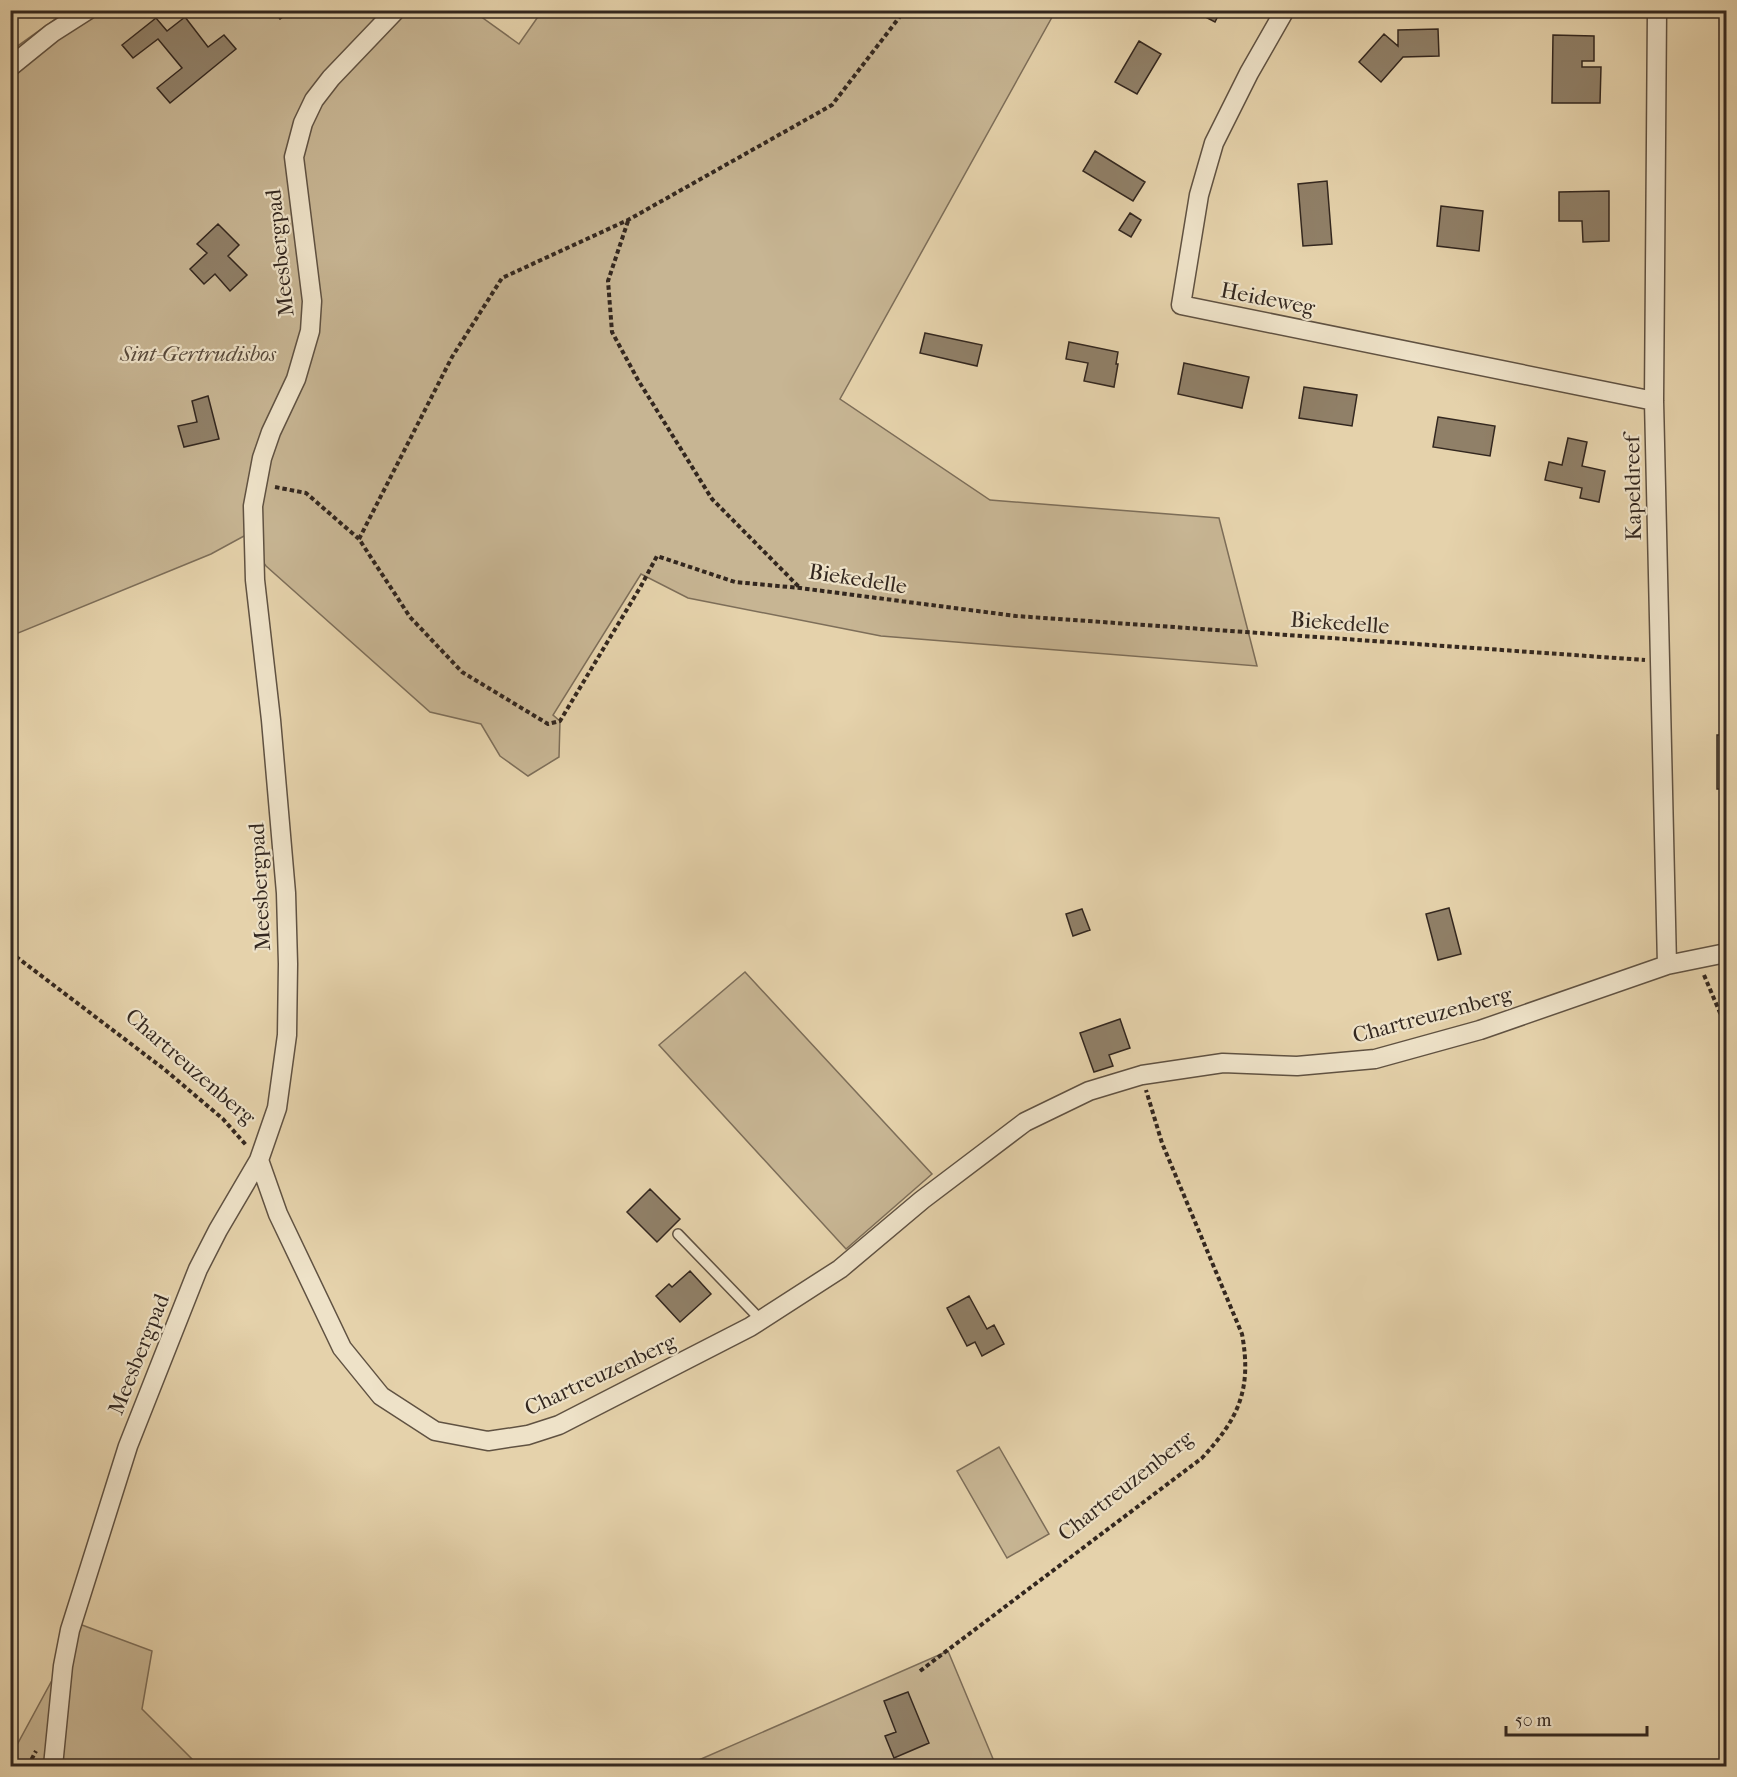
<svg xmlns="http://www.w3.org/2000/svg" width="1737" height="1777" font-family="'IM FELL French Canon',serif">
<rect width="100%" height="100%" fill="#e5d2ab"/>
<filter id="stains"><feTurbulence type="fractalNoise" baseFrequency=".00333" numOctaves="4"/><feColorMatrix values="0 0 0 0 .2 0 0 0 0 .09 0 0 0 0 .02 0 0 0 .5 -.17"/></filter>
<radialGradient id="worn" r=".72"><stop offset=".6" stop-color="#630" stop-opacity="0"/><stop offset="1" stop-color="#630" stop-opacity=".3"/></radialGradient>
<path fill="#c7b593" stroke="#7d6e59" stroke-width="1.5" d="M 68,10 L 473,11 L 519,44 L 542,11 L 1056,10 L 840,399 L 990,500 L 1219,518 L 1257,666 L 881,636 L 688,598 L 641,574 L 553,715 L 560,721 L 559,757 L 528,776 L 500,756 L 481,724 L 430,712 L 266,566 L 244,536 L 211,554 L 11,636 L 11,44 L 16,47 Z
M 745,972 L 932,1174 L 846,1249 L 659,1045 Z
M 999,1447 L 1049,1534 L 1007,1558 L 957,1471 Z
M 82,1625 L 152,1651 L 142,1709 L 199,1766 L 11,1766 L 11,1756 Z
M 948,1651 L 996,1766 L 685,1766 Z"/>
<path fill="#908068" stroke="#33271f" stroke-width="1.5" d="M 279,10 L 301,10 L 301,13 L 289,13 L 280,19 L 276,13 Z
M 1192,10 L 1221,10 L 1215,22 Z
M 185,17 L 208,47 L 224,35 L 236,49 L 170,103 L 157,88 L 182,68 L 158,39 L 133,58 L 122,45 L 156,18 L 167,31 Z
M 1438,29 L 1439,56 L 1403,57 L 1381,82 L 1359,62 L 1384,34 L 1398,46 L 1398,30 Z
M 1553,35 L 1594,36 L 1594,61 L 1582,61 L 1582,67 L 1601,67 L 1600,103 L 1552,103 Z
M 1139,41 L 1161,54 L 1137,94 L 1115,82 Z
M 1095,151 L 1145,182 L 1133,201 L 1083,171 Z
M 1327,181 L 1332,244 L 1303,246 L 1298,184 Z
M 1609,191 L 1609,241 L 1583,242 L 1582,221 L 1559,221 L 1559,192 Z
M 1441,206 L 1483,211 L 1479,251 L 1437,246 Z
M 1130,213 L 1141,220 L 1131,237 L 1119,230 Z
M 218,224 L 239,245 L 228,256 L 247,275 L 230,291 L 215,274 L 204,284 L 190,269 L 207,253 L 197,244 Z
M 925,333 L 982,345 L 977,366 L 920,353 Z
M 1069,342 L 1118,352 L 1116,364 L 1118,364 L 1114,387 L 1084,381 L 1088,363 L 1066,359 Z
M 1184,363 L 1249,377 L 1242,408 L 1178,394 Z
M 1304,387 L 1357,395 L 1352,426 L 1299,418 Z
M 208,396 L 219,439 L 184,447 L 178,426 L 197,422 L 192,401 Z
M 1438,417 L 1495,426 L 1490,456 L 1433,447 Z
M 1568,438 L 1587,442 L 1582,466 L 1605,471 L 1599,502 L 1580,498 L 1582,488 L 1545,480 L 1549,462 L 1562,465 Z
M 1717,735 L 1726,735 L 1726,789 L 1717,789 Z
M 1449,908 L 1461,954 L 1438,960 L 1426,914 Z
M 1082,909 L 1090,930 L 1073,936 L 1066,914 Z
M 1120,1019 L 1130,1048 L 1109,1055 L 1113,1066 L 1094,1072 L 1080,1033 Z
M 650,1189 L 680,1219 L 657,1242 L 627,1212 Z
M 690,1271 L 711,1294 L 680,1322 L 656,1296 L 669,1284 L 672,1287 Z
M 969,1296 L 987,1329 L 994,1325 L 1004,1344 L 982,1356 L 975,1342 L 967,1346 L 947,1308 Z
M 908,1692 L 929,1743 L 894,1758 L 885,1736 L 896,1732 L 884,1701 Z"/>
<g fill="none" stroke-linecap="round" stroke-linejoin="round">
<g stroke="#605242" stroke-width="12">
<path id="lane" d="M 678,1234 L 761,1320"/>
</g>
<g stroke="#605242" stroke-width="21">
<path id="street" d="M 1285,10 L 1249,73 L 1214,143 L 1199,195 L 1181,305 L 1654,401
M 1657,10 L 1654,401 L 1667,965
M 10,67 L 52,33 L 88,10
M 259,1160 L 278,1214 L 342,1348 L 381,1396 L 435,1431 L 488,1441 L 528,1435 L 559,1425 L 750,1327 L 840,1269 L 922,1200 L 1025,1122 L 1089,1091 L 1142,1075 L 1223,1063 L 1297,1066 L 1375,1059 L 1480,1030 L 1667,965 L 1726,953
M 53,1766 L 63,1666 L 70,1630 L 128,1446 L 198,1269 L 218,1230 L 259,1160 L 277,1108 L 287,1035 L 288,964 L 286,893 L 271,720 L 255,580 L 253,506 L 262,458 L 271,432 L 296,379 L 310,331 L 312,301 L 294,157 L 303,123 L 314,100 L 331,78 L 396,10"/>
</g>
<path stroke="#33271f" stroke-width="4" stroke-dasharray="4.5 3" stroke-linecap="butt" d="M 628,221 L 608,281 L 612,332 L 638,380 L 712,499 L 800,588
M 275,487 L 306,493 L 359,539 L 410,617 L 462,672 L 548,724 L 560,721 L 641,586 L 657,556 L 735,582 L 800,588 L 1016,616 L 1645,660
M 359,539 L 452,357 L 502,278 L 628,220 L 832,105 L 905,10
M 10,952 L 164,1069 L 223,1119 L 246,1145
M 1704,975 L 1726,1027
M 920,1671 L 1202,1458 C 1239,1418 1252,1389 1242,1334 L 1162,1143 L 1146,1090
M 28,1766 L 36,1751"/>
<use href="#lane" stroke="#eee2c8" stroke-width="9"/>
<use href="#street" stroke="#eee2c8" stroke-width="18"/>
</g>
<g text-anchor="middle" stroke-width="4.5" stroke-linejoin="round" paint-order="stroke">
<g font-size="22" fill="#33271f" stroke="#eee2c8">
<text transform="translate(279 253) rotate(-96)" y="8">Meesbergpad</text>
<text transform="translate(1268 298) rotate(11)" y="8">Heideweg</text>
<text transform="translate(1632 488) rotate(-91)" y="8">Kapeldreef</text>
<text transform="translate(858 578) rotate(9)" y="8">Biekedelle</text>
<text transform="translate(1340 622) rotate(4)" y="8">Biekedelle</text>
<text transform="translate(259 887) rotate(-93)" y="8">Meesbergpad</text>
<text transform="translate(1432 1014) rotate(-15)" y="8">Chartreuzenberg</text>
<text transform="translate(191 1066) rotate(41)" y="8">Chartreuzenberg</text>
<text transform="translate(138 1354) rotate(-68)" y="8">Meesbergpad</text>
<text transform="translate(600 1374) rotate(-25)" y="8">Chartreuzenberg</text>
<text transform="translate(1125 1485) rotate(-38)" y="8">Chartreuzenberg</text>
</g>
<g font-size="22" font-style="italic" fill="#584a3c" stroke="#eee2c8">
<text x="198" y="361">Sint-Gertrudisbos</text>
</g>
</g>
<rect width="1737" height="1777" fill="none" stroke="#e5d2ab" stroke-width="36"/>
<rect x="12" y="12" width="1713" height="1753" fill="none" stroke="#33271f" stroke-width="3"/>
<rect x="18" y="18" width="1701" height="1741" fill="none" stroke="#33271f" stroke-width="1.5"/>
<path d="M1506 1726v9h141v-9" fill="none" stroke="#33271f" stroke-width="3"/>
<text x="1515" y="1726" font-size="18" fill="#33271f" stroke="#eee2c8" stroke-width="4.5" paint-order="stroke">50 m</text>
<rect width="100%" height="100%" filter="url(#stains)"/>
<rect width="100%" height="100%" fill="url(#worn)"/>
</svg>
